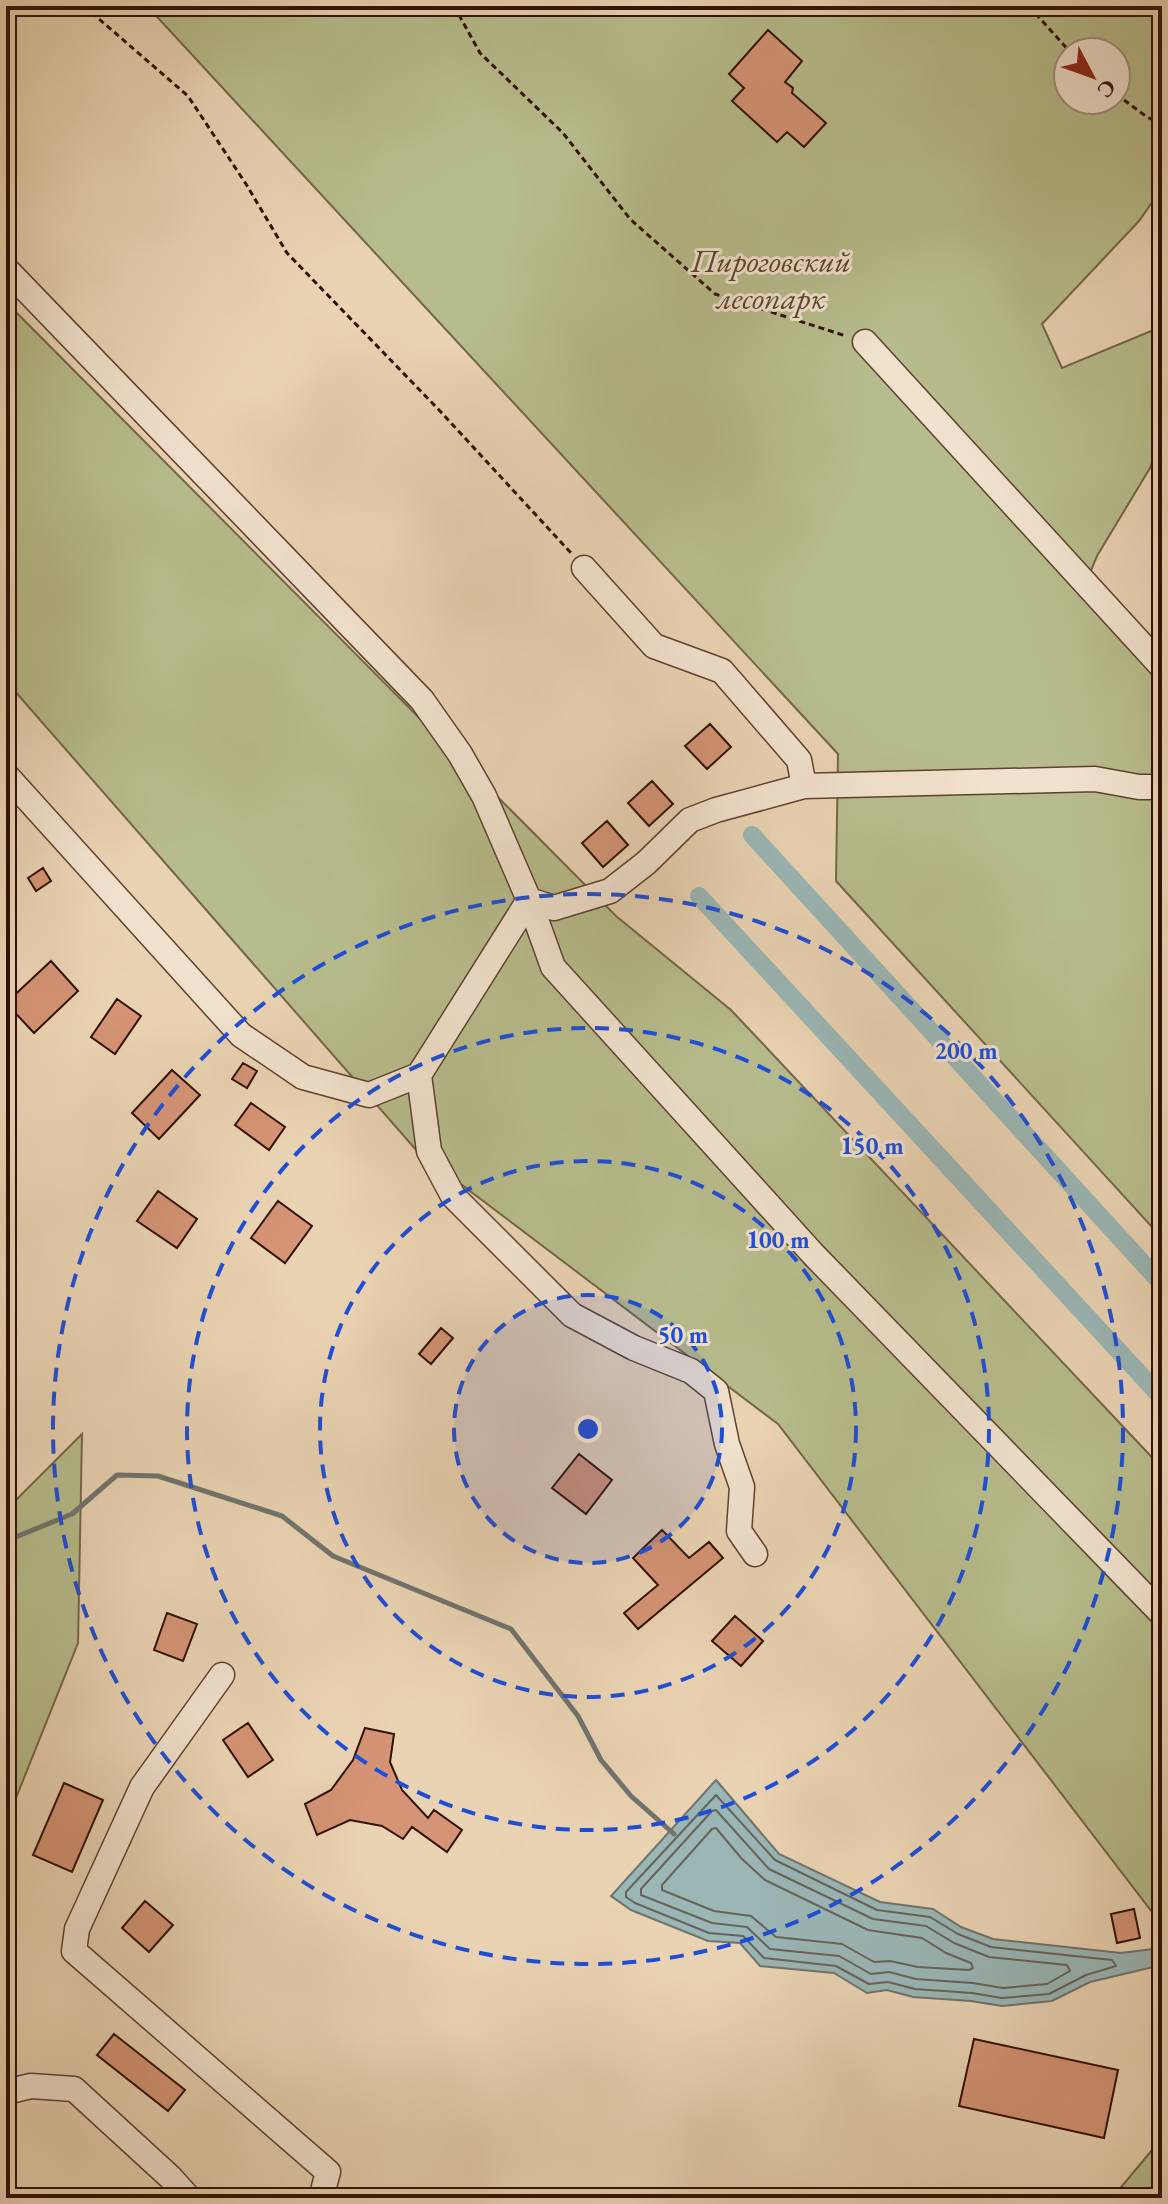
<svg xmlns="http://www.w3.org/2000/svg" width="1168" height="2204" font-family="'EB Garamond',serif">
<rect width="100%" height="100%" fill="#ead3b3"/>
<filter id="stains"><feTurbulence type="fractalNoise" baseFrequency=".0025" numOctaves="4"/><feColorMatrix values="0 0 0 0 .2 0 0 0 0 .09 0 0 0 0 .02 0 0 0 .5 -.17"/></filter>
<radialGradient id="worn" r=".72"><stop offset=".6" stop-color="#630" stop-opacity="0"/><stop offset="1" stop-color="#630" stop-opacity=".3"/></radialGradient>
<path fill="#b7bc8c" stroke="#746648" stroke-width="2" fill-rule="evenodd" d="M 147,6 L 1162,6 L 1162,188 L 1139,221 L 1042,324 L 1062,368 L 1151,331 L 1162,333 L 1162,436 L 1150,468 L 1097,556 L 1084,587 L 1162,675 L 1162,1238 L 836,881 L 838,754 ZM 1068,52 L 1116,52 L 1116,100 L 1068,100 Z
M 6,302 L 616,916 L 731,1010 L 1162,1468 L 1162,1925 L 778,1424 L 417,1151 L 6,681 Z
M 82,1434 L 78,1643 L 6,1823 L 6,1510 Z
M 1162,2138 L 1162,2198 L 1112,2198 Z"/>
<path fill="#9ab6b5" stroke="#70746e" stroke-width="2" d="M 716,1780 L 779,1854 L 880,1902 L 933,1909 L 961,1927 L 993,1939 L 1121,1953 L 1162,1948 L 1162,1965 L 1090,1982 L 1052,2001 L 1002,2006 L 971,2001 L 913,1997 L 887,1990 L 867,1993 L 834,1973 L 760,1966 L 740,1943 L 708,1941 L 631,1910 L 611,1896 Z"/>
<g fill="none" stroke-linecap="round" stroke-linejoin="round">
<path stroke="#66635c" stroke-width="2" d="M 716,1795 L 775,1860 L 877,1910 L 930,1917 L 958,1934 L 991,1947 L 1112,1960 L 1116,1966 L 1086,1975 L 1049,1994 L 1002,1998 L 972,1993 L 915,1989 L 888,1982 L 869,1984 L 836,1966 L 764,1958 L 743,1936 L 709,1933 L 635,1903 L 626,1897 L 626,1892 Z
M 716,1810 L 769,1869 L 873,1919 L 926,1926 L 954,1943 L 989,1957 L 1067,1965 L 1070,1971 L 1047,1984 L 1003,1988 L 973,1983 L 916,1979 L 889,1972 L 871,1974 L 839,1956 L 770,1949 L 747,1927 L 712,1923 L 641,1895 L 641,1889 L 712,1811 Z
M 716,1828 L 742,1859 L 765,1880 L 868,1930 L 922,1938 L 946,1953 L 971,1963 L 973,1968 L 969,1970 L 918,1967 L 890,1961 L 874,1962 L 842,1944 L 776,1937 L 751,1916 L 714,1911 L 662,1890 L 662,1885 L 712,1829 Z"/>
<path stroke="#70746e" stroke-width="5" d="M 6,1541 L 72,1514 L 117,1475 L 158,1476 L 282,1516 L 333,1556 L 511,1629 L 578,1716 L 601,1760 L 631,1796 L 674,1834"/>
<path stroke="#9ab6b5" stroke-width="18" d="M 752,835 L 1162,1284
M 699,896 L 1162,1398"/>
</g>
<path fill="#d49475" stroke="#311003" stroke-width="2" d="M 768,30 L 802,61 L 785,82 L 793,88 L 792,93 L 826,123 L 804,147 L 787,132 L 777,142 L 732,101 L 744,88 L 729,74 Z
M 710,724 L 731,747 L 707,769 L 685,746 Z
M 652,781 L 673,804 L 649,826 L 628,803 Z
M 607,821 L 628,845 L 603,867 L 582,843 Z
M 43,868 L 51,881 L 36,891 L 28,878 Z
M 51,961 L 78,991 L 34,1033 L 6,1003 Z
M 117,999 L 141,1016 L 115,1054 L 91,1037 Z
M 243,1063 L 257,1071 L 247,1088 L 232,1079 Z
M 172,1070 L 200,1095 L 159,1139 L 132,1113 Z
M 251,1103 L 285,1127 L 269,1150 L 235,1125 Z
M 158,1191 L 197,1219 L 177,1248 L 137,1221 Z
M 278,1201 L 312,1226 L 285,1263 L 251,1238 Z
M 441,1328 L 453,1338 L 431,1364 L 419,1354 Z
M 579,1454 L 612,1480 L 586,1514 L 552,1488 Z
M 662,1530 L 689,1558 L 709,1542 L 723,1558 L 638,1629 L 624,1613 L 658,1585 L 633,1558 Z
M 167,1613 L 197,1624 L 183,1661 L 154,1650 Z
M 735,1616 L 763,1641 L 741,1666 L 712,1641 Z
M 248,1723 L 273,1760 L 248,1777 L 223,1740 Z
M 365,1728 L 394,1734 L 390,1762 L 402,1790 L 428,1818 L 434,1810 L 462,1830 L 447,1852 L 412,1827 L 403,1839 L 382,1826 L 350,1820 L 317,1835 L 305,1804 L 331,1790 L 353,1760 Z
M 64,1783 L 103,1800 L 72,1872 L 33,1855 Z
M 145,1901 L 173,1925 L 149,1952 L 122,1928 Z
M 1134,1909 L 1140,1938 L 1117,1943 L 1111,1914 Z
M 114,2034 L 185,2090 L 168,2111 L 97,2055 Z
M 974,2039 L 1118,2070 L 1104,2138 L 959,2106 Z"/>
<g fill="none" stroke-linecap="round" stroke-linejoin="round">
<g stroke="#5f412f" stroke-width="27">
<path id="minor" d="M 6,269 L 422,700 L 460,754 L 484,796 L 529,900 L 553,967 L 813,1254 L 1162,1614
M 865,342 L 1162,667
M 584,568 L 654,646 L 722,671 L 799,760 L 804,786
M 6,775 L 241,1035 L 303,1077 L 369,1095 L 419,1075 L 529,900 L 554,908 L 610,891 L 646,863 L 690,820 L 716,810 L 804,786 L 1095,779 L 1139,787 L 1162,787
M 419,1075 L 429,1151 L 453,1196 L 572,1315 L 634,1348 L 691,1371 L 716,1391 L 727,1444 L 742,1487 L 739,1531 L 755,1554
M 222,1675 L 142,1787 L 77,1929 L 74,1951 L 328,2172 L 321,2198
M 6,2092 L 31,2086 L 74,2089 L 170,2177 L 189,2198"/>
</g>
<path stroke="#311003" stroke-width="3" stroke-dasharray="6 4" stroke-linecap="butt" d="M 84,6 L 188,96 L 246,184 L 287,253 L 440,411 L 571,553
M 454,6 L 480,53 L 563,133 L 630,219 L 715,294 L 846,336
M 1029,6 L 1070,52
M 1116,94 L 1147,117 L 1162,124"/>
<use href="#minor" stroke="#f1e2ce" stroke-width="24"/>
</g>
<circle cx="588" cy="1429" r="134" fill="#1d4ed8" fill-opacity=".12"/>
<g fill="none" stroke="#1d4ed8" stroke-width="4" stroke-dasharray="14 10">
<circle cx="588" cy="1429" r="134"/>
<circle cx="588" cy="1429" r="268"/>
<circle cx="588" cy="1429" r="401"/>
<circle cx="588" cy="1429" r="535"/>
</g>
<g text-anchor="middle" stroke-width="6" stroke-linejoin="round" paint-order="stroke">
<g font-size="32" font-style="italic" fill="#59442c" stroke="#f1e2ce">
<text x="771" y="272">Пироговский<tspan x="771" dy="37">лесопарк</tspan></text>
</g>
</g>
<circle cx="588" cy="1429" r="12" fill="#1d4ed8" stroke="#f1e2ce" stroke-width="4"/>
<g font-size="24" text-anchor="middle" font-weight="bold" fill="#1d4ed8" stroke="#f1e2ce" stroke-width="6" stroke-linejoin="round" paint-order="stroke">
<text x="966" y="1059">200 m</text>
<text x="872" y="1154">150 m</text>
<text x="778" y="1248">100 m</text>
<text x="683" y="1343">50 m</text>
</g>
<rect width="1168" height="2204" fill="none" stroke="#ead3b3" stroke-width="32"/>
<rect x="8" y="8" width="1152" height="2188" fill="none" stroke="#311003" stroke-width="4"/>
<rect x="16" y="16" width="1136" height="2172" fill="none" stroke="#311003" stroke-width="2"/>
<g transform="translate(1092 76) rotate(131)"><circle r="38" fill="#f1e2ce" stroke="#a48e7d" stroke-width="2"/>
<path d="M0-6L14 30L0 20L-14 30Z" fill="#8f2418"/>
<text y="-12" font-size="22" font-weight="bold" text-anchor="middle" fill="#311003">С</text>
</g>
<rect width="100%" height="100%" filter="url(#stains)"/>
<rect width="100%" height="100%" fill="url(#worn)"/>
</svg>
